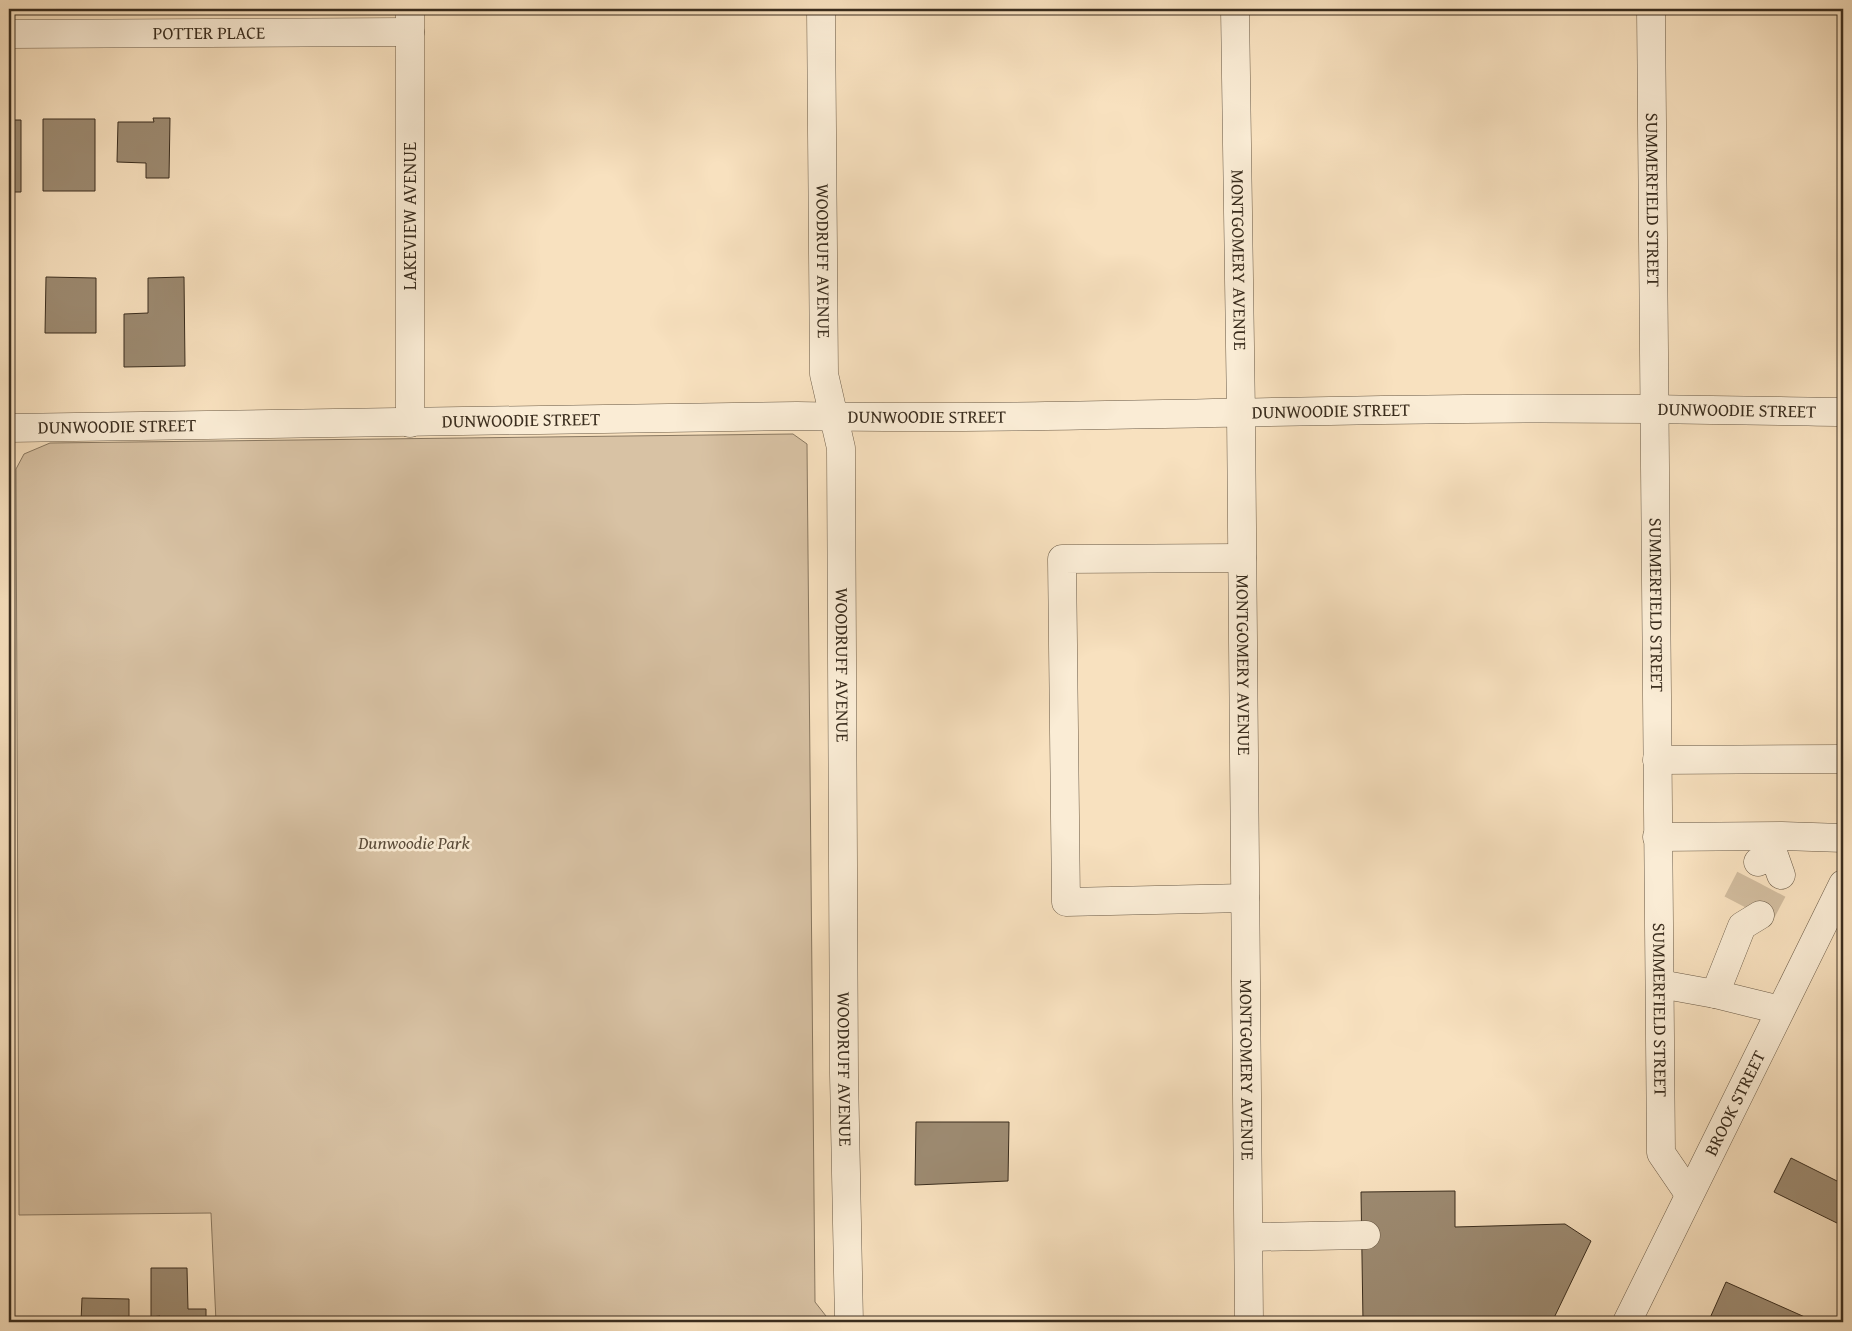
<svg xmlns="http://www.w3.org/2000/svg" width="1852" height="1331" font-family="'Gentium Book Plus',serif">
<rect width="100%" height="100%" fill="#f8e1bf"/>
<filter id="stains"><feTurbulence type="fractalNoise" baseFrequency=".004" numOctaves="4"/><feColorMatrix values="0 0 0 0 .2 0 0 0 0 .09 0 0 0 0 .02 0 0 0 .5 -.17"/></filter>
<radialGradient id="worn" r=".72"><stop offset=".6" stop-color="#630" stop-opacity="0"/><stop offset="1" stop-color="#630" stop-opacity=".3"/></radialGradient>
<path fill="#d8c2a4" stroke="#897861" d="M 793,434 L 807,444 L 815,1302 L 826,1316 L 826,1322 L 216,1322 L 211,1213 L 19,1215 L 16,469 L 24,454 L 50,443 Z"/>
<path fill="#9d8b72" stroke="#3a2d1e" d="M 153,118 L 170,118 L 169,178 L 146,178 L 146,163 L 117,162 L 118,122 L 154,122 Z
M 43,119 L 95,119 L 95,191 L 43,191 Z
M 9,120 L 21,120 L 21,192 L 9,192 Z
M 46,277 L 96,278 L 96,333 L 45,333 Z
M 184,277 L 185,366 L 124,367 L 124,314 L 148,313 L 148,278 Z
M 9,307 L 14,307 L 13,338 L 9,338 Z
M 916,1122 L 1009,1122 L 1008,1181 L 915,1185 Z
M 1791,1158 L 1843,1184 L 1843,1226 L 1774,1192 Z
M 1455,1191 L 1455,1227 L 1565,1224 L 1591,1241 L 1552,1322 L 1363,1322 L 1361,1192 Z
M 151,1268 L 187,1268 L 188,1309 L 206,1309 L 206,1322 L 160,1322 L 160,1316 L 151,1317 Z
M 1726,1282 L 1816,1322 L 1720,1322 L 1710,1318 Z
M 82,1298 L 129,1299 L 129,1322 L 81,1322 Z"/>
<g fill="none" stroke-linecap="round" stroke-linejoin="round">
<path stroke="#d2bd9f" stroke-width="28" stroke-dasharray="28 14" stroke-linecap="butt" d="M 1737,903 L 1758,862
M 1760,915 L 1781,875"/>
<g stroke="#6a5a46" stroke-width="29">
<g id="minor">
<path d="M 410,9 L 410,423"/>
<path id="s1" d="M 821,9 L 824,374 L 841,448 L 844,1074 L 849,1322"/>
<path id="s2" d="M 1235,9 L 1241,414 L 1249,1322"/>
<path id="s3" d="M 1651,9 L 1661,1153 L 1689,1194"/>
<path id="s4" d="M 9,34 L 410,32"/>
<path id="s5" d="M 9,428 L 797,416 C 1019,420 1242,411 1465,409 C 1591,407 1717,410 1843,412"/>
<path d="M 1242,558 L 1062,559 L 1066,902 L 1245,898"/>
<path d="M 1657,760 L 1843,759"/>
<path d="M 1657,837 L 1782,836 L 1843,838"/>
<path d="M 1758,862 L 1774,855 L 1781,875"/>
<path d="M 1660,984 L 1715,994 L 1780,1010"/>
<path d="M 1715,994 L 1742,926 L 1760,915"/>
<path d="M 1249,1237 L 1366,1235"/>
<path id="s6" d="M 1627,1322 L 1843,884"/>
</g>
</g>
<use href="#minor" stroke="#faecd5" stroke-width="28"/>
</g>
<g text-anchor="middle" stroke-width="5" stroke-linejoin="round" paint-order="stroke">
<g font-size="18" fill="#3a2d1e" stroke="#faecd5">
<text dy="6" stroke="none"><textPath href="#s4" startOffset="200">POTTER PLACE</textPath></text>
<text dy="6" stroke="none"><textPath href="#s3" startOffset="191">SUMMERFIELD STREET</textPath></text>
<text transform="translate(410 216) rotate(-90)" y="6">LAKEVIEW AVENUE</text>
<text dy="6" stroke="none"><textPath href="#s2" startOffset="251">MONTGOMERY AVENUE</textPath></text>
<text dy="6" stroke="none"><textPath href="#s1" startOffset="252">WOODRUFF AVENUE</textPath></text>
<text dy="6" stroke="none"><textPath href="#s5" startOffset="1728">DUNWOODIE STREET</textPath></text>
<text dy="6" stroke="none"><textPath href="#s5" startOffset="1322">DUNWOODIE STREET</textPath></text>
<text dy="6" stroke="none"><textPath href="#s5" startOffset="918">DUNWOODIE STREET</textPath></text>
<text dy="6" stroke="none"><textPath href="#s5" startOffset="512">DUNWOODIE STREET</textPath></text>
<text dy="6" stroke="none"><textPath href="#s5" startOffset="108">DUNWOODIE STREET</textPath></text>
<text dy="6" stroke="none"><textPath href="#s3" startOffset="596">SUMMERFIELD STREET</textPath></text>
<text dy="6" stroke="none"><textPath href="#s1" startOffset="658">WOODRUFF AVENUE</textPath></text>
<text dy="6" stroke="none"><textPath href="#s2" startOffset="656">MONTGOMERY AVENUE</textPath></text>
<text dy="6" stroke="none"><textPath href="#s3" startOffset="1001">SUMMERFIELD STREET</textPath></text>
<text dy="6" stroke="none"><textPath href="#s1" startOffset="1062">WOODRUFF AVENUE</textPath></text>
<text dy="6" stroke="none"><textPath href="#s2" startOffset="1061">MONTGOMERY AVENUE</textPath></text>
<text dy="6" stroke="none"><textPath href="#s6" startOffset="244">BROOK STREET</textPath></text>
</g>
<g font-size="18" font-style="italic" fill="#5a4b39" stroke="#faecd5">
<text x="414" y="849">Dunwoodie Park</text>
</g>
</g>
<rect width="1852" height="1331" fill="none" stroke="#f8e1bf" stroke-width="30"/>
<rect x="10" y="10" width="1832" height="1311" fill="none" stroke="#3a2d1e" stroke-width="2.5"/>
<rect x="15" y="15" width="1822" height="1301" fill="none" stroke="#3a2d1e"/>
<rect width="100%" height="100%" filter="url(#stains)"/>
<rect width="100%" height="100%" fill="url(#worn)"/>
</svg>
